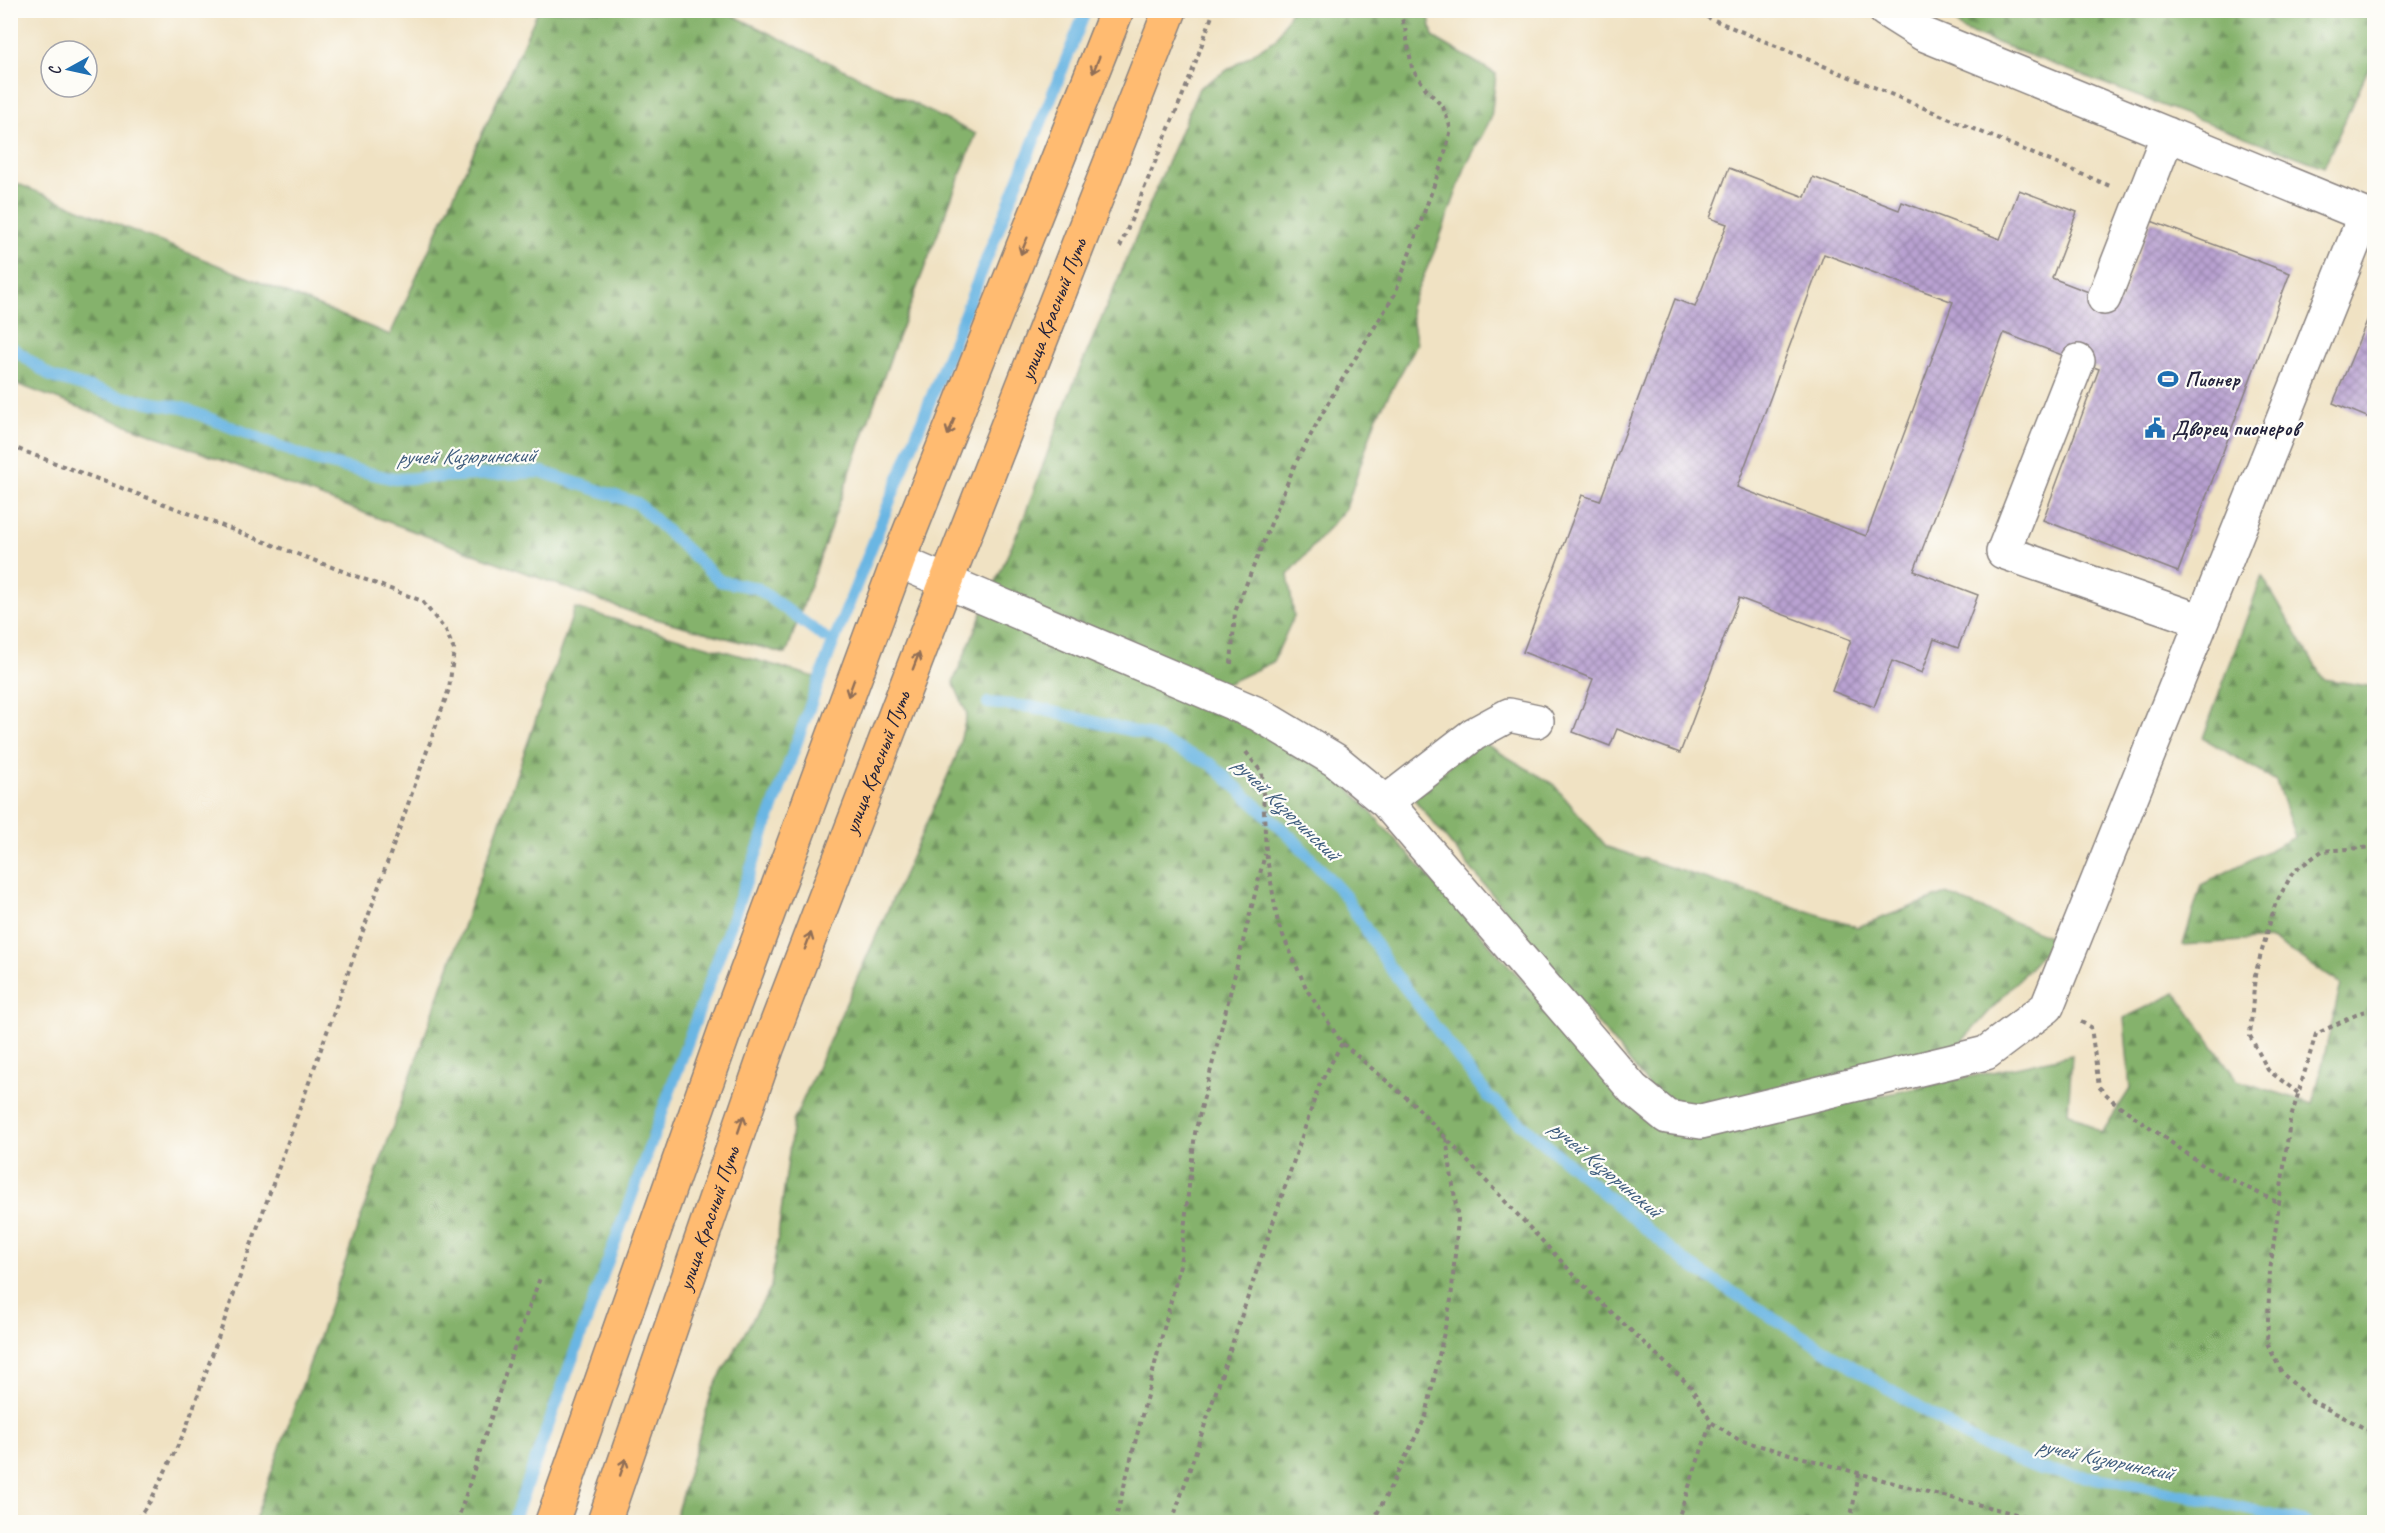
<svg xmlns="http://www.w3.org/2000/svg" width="2385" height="1533" font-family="Caveat,sans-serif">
<defs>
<pattern id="forest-firs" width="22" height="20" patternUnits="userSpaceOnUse" patternTransform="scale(1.5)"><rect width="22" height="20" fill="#85b26c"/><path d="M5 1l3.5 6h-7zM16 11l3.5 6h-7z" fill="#6c905a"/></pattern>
<pattern id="building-cross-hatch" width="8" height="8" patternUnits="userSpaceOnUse" patternTransform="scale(1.5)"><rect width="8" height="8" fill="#b9a2d1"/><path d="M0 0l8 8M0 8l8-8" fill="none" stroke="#9684ab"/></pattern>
</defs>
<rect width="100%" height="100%" fill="#fdfcf7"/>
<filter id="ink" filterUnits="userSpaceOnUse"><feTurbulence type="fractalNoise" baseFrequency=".0167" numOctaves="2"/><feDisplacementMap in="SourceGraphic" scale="12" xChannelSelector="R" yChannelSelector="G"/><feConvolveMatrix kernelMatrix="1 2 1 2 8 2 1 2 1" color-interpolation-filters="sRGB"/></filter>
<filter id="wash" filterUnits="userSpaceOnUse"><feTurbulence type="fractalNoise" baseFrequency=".008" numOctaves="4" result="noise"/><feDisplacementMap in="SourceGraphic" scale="24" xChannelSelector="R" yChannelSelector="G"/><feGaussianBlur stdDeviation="1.35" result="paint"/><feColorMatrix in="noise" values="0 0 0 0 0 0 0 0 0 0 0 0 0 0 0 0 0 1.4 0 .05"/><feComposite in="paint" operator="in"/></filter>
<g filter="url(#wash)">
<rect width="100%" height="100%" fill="#f0e2c3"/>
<path fill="url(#forest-firs)" stroke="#546a54" stroke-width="1.5" d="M 538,11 L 724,11 L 976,134 L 895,345 L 786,654 L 634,613 L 11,382 L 11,181 L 390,335 Z
M 1291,11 L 1432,11 L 1429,17 L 1433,37 L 1496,74 L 1491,118 L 1465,168 L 1438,243 L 1410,307 L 1417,344 L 1376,418 L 1346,508 L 1288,575 L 1294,616 L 1273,662 L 1224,685 L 992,590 L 1023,520 L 1068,397 L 1199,88 L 1276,39 Z
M 1945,11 L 2374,11 L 2374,56 L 2324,167 L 1963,30 Z
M 2262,576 L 2323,679 L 2374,687 L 2374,1522 L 674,1522 L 713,1388 L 771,1287 L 793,1122 L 956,757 L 967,714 L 953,682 L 985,606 L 1247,715 L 1349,788 L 1641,1112 L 1695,1135 L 2072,1055 L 2068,1112 L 2102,1133 L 2130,1089 L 2124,1018 L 2176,993 L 2237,1080 L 2313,1104 L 2341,984 L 2272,939 L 2183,945 L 2201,885 L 2295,837 L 2276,781 L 2203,738 Z
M 575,608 L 815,677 L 508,1522 L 254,1522 Z
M 1477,739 L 1553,784 L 1607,847 L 1857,927 L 1946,894 L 2056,939 L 1952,1052 L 1706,1109 L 1659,1098 L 1414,799 Z"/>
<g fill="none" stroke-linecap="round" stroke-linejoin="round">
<path stroke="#6ab6e3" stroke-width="12" d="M 10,346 L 52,377 L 121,397 L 183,408 L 314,460 L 394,479 L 542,472 L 637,503 L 720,581 L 757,588 L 824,637
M 988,703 L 1032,707 L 1145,734 L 1211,764 L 1295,841 L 1346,897 L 1388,965 L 1488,1096 L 1687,1263 L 1781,1323 L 1979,1444 L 2040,1469 L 2137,1485 L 2305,1522
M 513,1522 L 830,651 L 1086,10"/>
</g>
<g id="blocks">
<path fill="url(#building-cross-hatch)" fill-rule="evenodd" d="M 1729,168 L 1805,197 L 1813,177 L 1899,210 L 1902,202 L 2000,239 L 2019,190 L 2077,212 L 2052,278 L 2120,304 L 2151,221 L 2290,273 L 2178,572 L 2043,520 L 2099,369 L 2004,333 L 1914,571 L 1978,595 L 1958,648 L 1934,639 L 1922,673 L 1892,661 L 1874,707 L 1832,691 L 1851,640 L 1739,598 L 1680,753 L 1617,729 L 1610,746 L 1573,732 L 1593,679 L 1523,652 L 1582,495 L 1600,501 L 1675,299 L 1695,307 L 1727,224 L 1710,218 ZM 1824,254 L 1953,302 L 1866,536 L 1737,487 Z
M 2374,304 L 2374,420 L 2333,403 Z"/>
</g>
</g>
<g filter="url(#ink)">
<use href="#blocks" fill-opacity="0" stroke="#89827f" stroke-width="1.5"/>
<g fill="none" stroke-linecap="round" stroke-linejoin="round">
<g stroke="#89827f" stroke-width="36">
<path id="minor" d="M 2104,298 L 2168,134
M 2078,361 L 2003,552 L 2202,621
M 898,561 L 1258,714 L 1335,760 L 1386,802 L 1633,1089 L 1667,1117 L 1701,1122 L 1986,1053 L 2047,1007 L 2365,215 L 1923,34 L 1885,10
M 1386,802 L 1474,734 L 1509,715 L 1537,721"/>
</g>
<g stroke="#89827f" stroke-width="36">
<g id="major">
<path d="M 552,1522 L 725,1030 L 898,561 L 1117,10"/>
<path id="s1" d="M 604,1522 L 768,1046 L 947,580 L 1170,10"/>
</g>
</g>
<path stroke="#89827f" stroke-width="4" stroke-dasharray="4.5 4.5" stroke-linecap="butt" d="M 1690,10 L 2110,186
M 1120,247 L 1191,75 L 1214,10
M 10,446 L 422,601 L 446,631 L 454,650 L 449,689 L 185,1431 L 151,1500 L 135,1522
M 1231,664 L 1235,612 L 1295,464 L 1332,396 L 1395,294 L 1444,157 L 1451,129 L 1443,107 L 1426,89 L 1412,68 L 1405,28 L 1399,10
M 1246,752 L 1262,773 L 1266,852 L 1278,924 L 1307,990 L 1342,1043 L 1416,1106 L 1590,1292 L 1691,1387 L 1711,1422 L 1739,1440 L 1912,1488 L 2048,1522
M 2374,1010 L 2362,1012 L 2316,1034 L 2290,1121 L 2270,1271 L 2267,1343 L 2282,1373 L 2312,1401 L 2374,1433
M 2081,1022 L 2091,1027 L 2099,1087 L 2113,1101 L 2207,1168 L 2279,1203
M 2298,1093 L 2268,1070 L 2250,1036 L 2255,975 L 2275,905 L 2293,872 L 2322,851 L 2374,847
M 10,1521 L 14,1522
M 457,1522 L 510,1359 L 540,1278
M 1115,1522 L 1180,1265 L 1195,1133 L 1265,854
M 1172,1522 L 1319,1086 L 1342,1043
M 1373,1522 L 1426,1416 L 1451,1300 L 1458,1219 L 1446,1138
M 1677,1522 L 1711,1422
M 1850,1522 L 1859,1473"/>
<use href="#minor" stroke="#fff" stroke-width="33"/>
<use href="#major" stroke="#ffbb71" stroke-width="33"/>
</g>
<defs><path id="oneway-shaft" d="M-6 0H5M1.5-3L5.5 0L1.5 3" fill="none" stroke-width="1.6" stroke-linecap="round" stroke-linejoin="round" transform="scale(1.5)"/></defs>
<g stroke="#906e56">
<use href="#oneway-shaft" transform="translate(1096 65) rotate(112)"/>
<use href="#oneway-shaft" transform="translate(1024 246) rotate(112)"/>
<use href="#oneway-shaft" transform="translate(951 427) rotate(112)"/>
<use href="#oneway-shaft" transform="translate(916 661) rotate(-69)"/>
<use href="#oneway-shaft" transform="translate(851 688) rotate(110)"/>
<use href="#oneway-shaft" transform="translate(808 941) rotate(-69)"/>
<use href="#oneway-shaft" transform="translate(741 1124) rotate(-71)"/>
<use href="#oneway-shaft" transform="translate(623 1467) rotate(-71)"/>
</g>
</g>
<defs>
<g id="stadium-bare" transform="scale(1.62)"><path d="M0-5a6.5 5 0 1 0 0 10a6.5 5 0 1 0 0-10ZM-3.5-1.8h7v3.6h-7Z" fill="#1f6fb2" stroke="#fdfcf7" stroke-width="2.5" paint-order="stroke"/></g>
<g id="civic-bare" transform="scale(1.62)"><path d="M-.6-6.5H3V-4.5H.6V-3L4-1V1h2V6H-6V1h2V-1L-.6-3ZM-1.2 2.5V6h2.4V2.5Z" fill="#1f6fb2" stroke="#fdfcf7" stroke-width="2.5" paint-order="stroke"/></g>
</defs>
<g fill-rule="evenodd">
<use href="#stadium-bare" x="2168" y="379"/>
<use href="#civic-bare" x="2155" y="428"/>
</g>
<g text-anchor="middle" stroke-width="4.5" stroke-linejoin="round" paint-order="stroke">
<g font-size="21" fill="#22223b" stroke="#fdfcf7">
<text dy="7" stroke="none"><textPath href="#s1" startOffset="1293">улица Красный Путь</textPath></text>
<text dy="7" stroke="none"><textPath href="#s1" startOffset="807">улица Красный Путь</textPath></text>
<text dy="7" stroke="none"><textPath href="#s1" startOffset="321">улица Красный Путь</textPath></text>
</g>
<g font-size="21" font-weight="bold" fill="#22223b" stroke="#fdfcf7" text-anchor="start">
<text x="2185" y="386">Пионер</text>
<text x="2172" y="435">Дворец пионеров</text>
</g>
<g font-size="22" font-style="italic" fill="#3f5d7e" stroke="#fdfcf7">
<text transform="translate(466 455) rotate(-1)" y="8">ручей Кизюринский</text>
<text transform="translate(1287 808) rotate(44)" y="8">ручей Кизюринский</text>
<text transform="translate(1606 1168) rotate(40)" y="8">ручей Кизюринский</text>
<text transform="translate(2105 1458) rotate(12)" y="8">ручей Кизюринский</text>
</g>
</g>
<rect width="2385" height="1533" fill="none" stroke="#fdfcf7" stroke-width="36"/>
<g transform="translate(69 69) rotate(262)"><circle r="28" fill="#fdfcf7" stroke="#a5a5ac" stroke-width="1.5"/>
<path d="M0-4.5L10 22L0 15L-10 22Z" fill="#1f6fb2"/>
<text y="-9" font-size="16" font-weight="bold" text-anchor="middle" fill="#22223b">С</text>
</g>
</svg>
